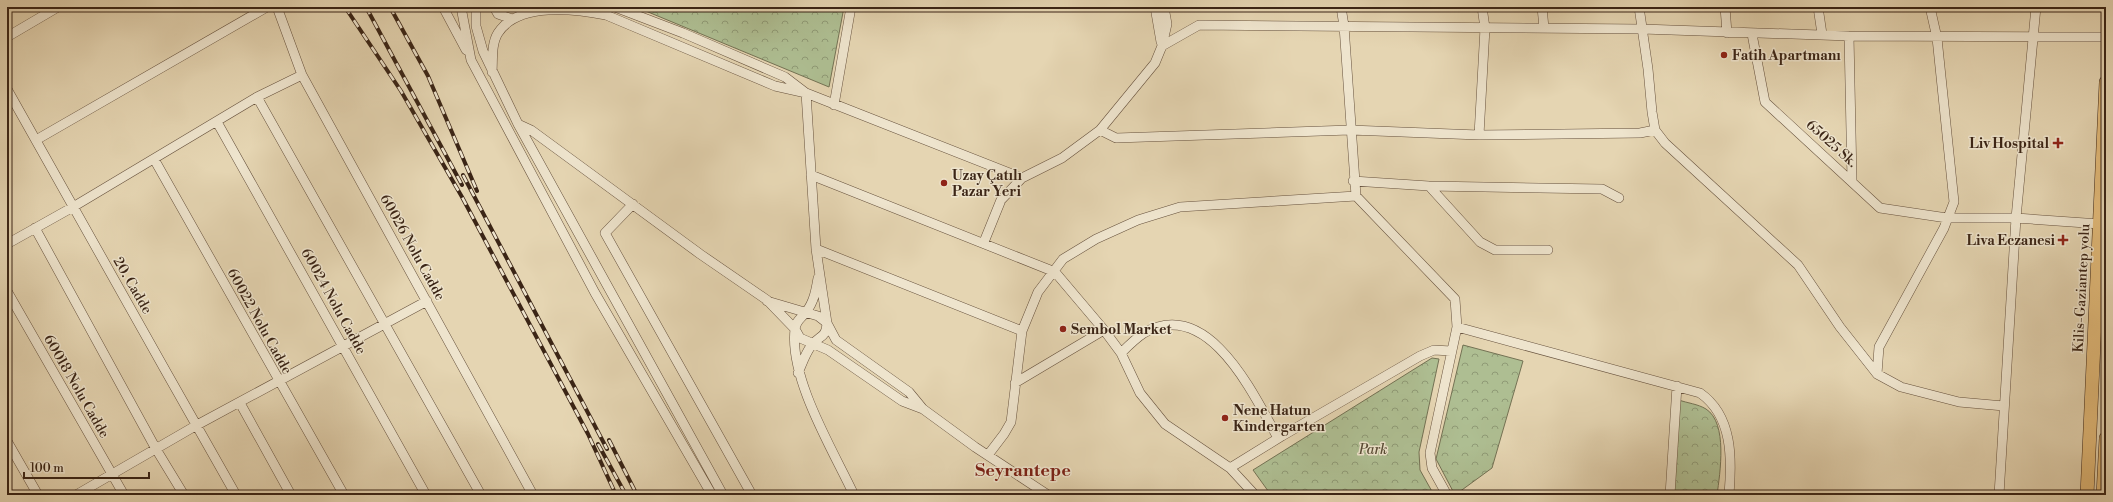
<svg xmlns="http://www.w3.org/2000/svg" width="2113" height="502" font-family="'Libre Bodoni',serif">
<defs>
<pattern id="park-crowns" width="20" height="18" patternUnits="userSpaceOnUse"><rect width="20" height="18" fill="#aebe92"/><path d="M2 6a3 3 0 1 1 6 0M12 15a3 3 0 1 1 6 0" fill="none" stroke="#8f9a76"/></pattern>
</defs>
<rect width="100%" height="100%" fill="#e5d5b2"/>
<filter id="stains"><feTurbulence type="fractalNoise" baseFrequency=".005" numOctaves="4"/><feColorMatrix values="0 0 0 0 .2 0 0 0 0 .09 0 0 0 0 .02 0 0 0 .5 -.17"/></filter>
<radialGradient id="worn" r=".72"><stop offset=".6" stop-color="#630" stop-opacity="0"/><stop offset="1" stop-color="#630" stop-opacity=".3"/></radialGradient>
<path fill="url(#park-crowns)" stroke="#747254" d="M 636,7 L 844,7 L 829,87 Z
M 1463,345 L 1523,361 L 1492,468 L 1455,495 L 1436,459 Z
M 1432,358 L 1439,359 L 1419,452 L 1420,470 L 1434,495 L 1271,495 L 1253,470 Z
M 1679,400 C 1687,403 1698,404 1706,409 C 1728,423 1720,473 1717,495 L 1670,495 Z"/>
<g fill="none" stroke-linecap="round" stroke-linejoin="round">
<g stroke="#66513d" stroke-width="10">
<path id="minor" d="M 277,7 L 302,75 L 533,495
M 443,7 L 466,50
M 461,7 L 471,60 L 595,293 L 712,495
M 476,7 L 476,26 L 483,51 L 518,124 L 723,495
M 494,7 L 498,14 L 512,19
M 615,7 L 683,33 L 785,77 L 806,93 L 816,249 L 827,323 C 826,339 819,335 811,346 C 805,354 802,364 798,373
M 1155,7 L 1161,42
M 1341,7 L 1344,26 L 1356,196
M 1542,7 L 1544,28
M 1639,7 L 1648,69 L 1652,112 L 1655,130 L 1665,143 L 1798,265 L 1840,327 L 1877,374 L 1901,387 L 1959,402 L 2004,406
M 1725,7 L 1727,33
M 1818,7 L 1822,34
M 1752,34 L 1765,102 L 1880,208 L 1947,218 L 2016,218 L 2100,224
M 1849,36 L 1852,180
M 7,37 L 58,7
M 1162,46 L 1199,25 L 1642,29 L 1849,36 L 2106,37
M 492,72 C 493,60 491,44 498,33 C 518,2 575,9 606,15 L 775,86 L 806,93 L 1022,178
M 7,89 C 83,224 159,360 236,495
M 257,97 L 481,495
M 834,105 L 851,7
M 217,122 L 426,495
M 518,124 L 531,130 L 700,254 L 767,300 L 795,329 L 800,338 L 828,350 L 902,401 L 923,409
M 1100,130 L 1116,138 L 1350,130 L 1479,135 L 1640,133 L 1655,130
M 1479,135 L 1485,28 L 1482,7
M 36,140 L 267,7
M 154,159 L 344,495
M 811,175 L 1055,272 L 1104,330 L 1121,353 L 1140,393 L 1165,424 L 1230,468 L 1255,495
M 1353,181 L 1429,186 L 1602,189 L 1619,198
M 1429,186 L 1480,242 L 1495,250 L 1548,250
M 633,204 L 605,233 L 752,495
M 35,228 L 156,449 L 184,495
M 984,242 L 1001,200 L 1022,178 L 1062,158 L 1100,130 L 1155,63 L 1162,46 L 1167,24 L 1164,7
M 7,244 L 73,207 L 257,97 L 302,75
M 816,249 L 1022,331
M 818,278 C 816,290 814,302 806,312 C 801,319 796,320 795,329 C 789,379 833,450 854,495
M 7,291 L 124,495
M 767,301 L 818,316 L 827,323 L 836,340 L 909,392 L 923,409 L 975,447 L 1048,495
M 1121,353 C 1128,346 1136,338 1144,333 C 1209,296 1254,396 1278,438
M 1877,374 L 1879,347 L 1944,228 L 1954,202 L 1937,38 L 1930,7
M 1015,383 L 1104,330
M 240,403 L 291,495
M 7,441 L 38,495
M 988,455 L 1004,434 L 1011,422 L 1022,331 L 1038,292 L 1063,259 L 1096,239 L 1138,220 L 1180,207 L 1356,196 L 1455,299 L 1457,327
M 1230,468 L 1282,436 L 1420,356 L 1434,350 L 1451,351
M 76,495 L 197,425 L 427,301
M 1447,495 L 1432,468 L 1430,453 L 1457,327 L 1700,393 C 1733,416 1732,459 1729,495
M 1670,495 L 1677,386
M 1999,495 L 2016,218 L 2036,7"/>
</g>
<g stroke="#3b2516" stroke-width="14">
<path id="highway" d="M 2087,495 L 2106,82
M 2103,495 L 2106,438"/>
</g>
<use href="#minor" stroke="#eee4cd" stroke-width="9"/>
<use href="#highway" stroke="#e2ba79" stroke-width="13"/>
<g stroke="#3b2516" stroke-width="4">
<path id="rail" d="M 345,7 L 401,91 L 462,197 L 588,434 L 616,495
M 366,7 L 462,185
M 390,7 L 428,76 L 477,191
M 463,175 L 607,449
M 609,440 L 637,495
M 598,444 L 626,495"/>
</g>
<use href="#rail" stroke="#eee4cd" stroke-width="2.5" stroke-dasharray="8" stroke-linecap="butt"/>
</g>
<g fill="#8f2418" stroke="#eee4cd" stroke-width="1.5">
<circle cx="1724" cy="55" r="4"/>
<path d="M2056 137h4v4h4v4h-4v4h-4v-4h-4v-4h4z"/>
<circle cx="944" cy="183" r="4"/>
<path d="M2061 234h4v4h4v4h-4v4h-4v-4h-4v-4h4z"/>
<circle cx="1063" cy="329" r="4"/>
<circle cx="1225" cy="418" r="4"/>
</g>
<g text-anchor="middle" stroke-width="3" stroke-linejoin="round" paint-order="stroke">
<g font-size="14" font-weight="bold" fill="#3b2516" stroke="#eee4cd" text-anchor="start">
<text x="1732" y="60">Fatih Apartmanı</text>
<text x="2049" y="148" text-anchor="end">Liv Hospital</text>
<text x="952" y="180">Uzay Çatılı<tspan x="952" dy="16">Pazar Yeri</tspan></text>
<text x="2055" y="245" text-anchor="end">Liva Eczanesi</text>
<text x="1071" y="334">Sembol Market</text>
<text x="1233" y="415">Nene Hatun<tspan x="1233" dy="16">Kindergarten</tspan></text>
</g>
<g font-size="14" fill="#3b2516" stroke="#eee4cd">
<text transform="translate(1832 143) rotate(42)" y="5">65025 Sk.</text>
<text transform="translate(413 247) rotate(61)" y="5">60026 Nolu Cadde</text>
<text transform="translate(133 285) rotate(60)" y="5">20. Cadde</text>
<text transform="translate(2081 288) rotate(-87)" y="5">Kilis-Gaziantep yolu</text>
<text transform="translate(334 301) rotate(61)" y="5">60024 Nolu Cadde</text>
<text transform="translate(260 321) rotate(61)" y="5">60022 Nolu Cadde</text>
<text transform="translate(77 386) rotate(60)" y="5">60018 Nolu Cadde</text>
</g>
<g font-size="14" font-style="italic" fill="#584b35" stroke="#eee4cd">
<text x="1373" y="454">Park</text>
</g>
<g font-size="18" font-weight="bold" fill="#7a1f14" stroke="#eee4cd">
<text x="1023" y="476">Seyrantepe</text>
</g>
</g>
<rect width="2113" height="502" fill="none" stroke="#e5d5b2" stroke-width="24"/>
<rect x="8" y="8" width="2097" height="486" fill="none" stroke="#3b2516" stroke-width="2"/>
<rect x="12" y="12" width="2089" height="478" fill="none" stroke="#3b2516"/>
<path d="M24 472v6h125v-6" fill="none" stroke="#3b2516" stroke-width="2"/>
<text x="30" y="472" font-size="12" fill="#3b2516" stroke="#eee4cd" stroke-width="3" paint-order="stroke">100 m</text>
<rect width="100%" height="100%" filter="url(#stains)"/>
<rect width="100%" height="100%" fill="url(#worn)"/>
</svg>
